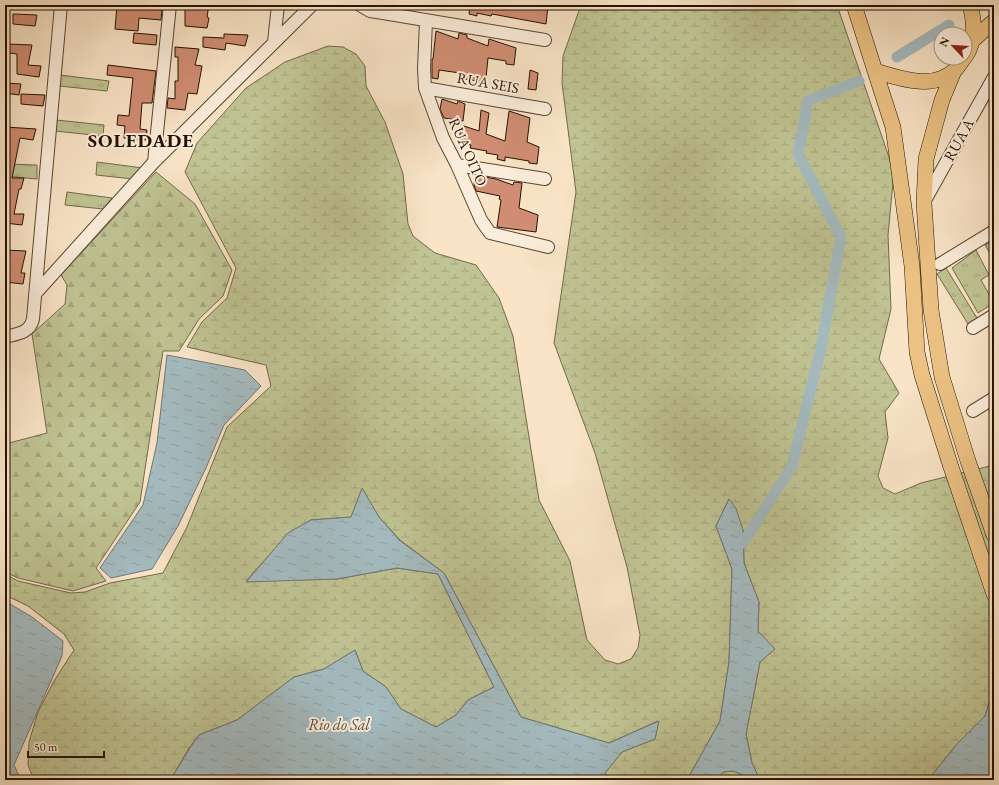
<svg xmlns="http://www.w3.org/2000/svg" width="999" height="785" font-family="'EB Garamond',serif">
<defs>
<pattern id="grass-tufts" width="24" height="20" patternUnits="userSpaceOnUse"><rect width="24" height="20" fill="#c0c393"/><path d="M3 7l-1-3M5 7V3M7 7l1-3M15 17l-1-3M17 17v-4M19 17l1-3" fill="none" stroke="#a5a67d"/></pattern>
<pattern id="forest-firs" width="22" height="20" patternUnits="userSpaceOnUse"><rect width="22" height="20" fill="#c0c393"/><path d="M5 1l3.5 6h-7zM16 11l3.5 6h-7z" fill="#a5a67d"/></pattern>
<pattern id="wetland-marsh" width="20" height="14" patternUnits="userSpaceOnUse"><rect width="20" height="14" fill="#c0c393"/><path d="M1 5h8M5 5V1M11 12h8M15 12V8" fill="none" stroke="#a5a67d"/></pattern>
<pattern id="water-ripples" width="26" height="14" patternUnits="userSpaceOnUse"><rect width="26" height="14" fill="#a4bbc0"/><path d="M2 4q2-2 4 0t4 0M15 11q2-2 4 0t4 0" fill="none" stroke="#8da0a3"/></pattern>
</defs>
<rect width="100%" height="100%" fill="#f9e4c7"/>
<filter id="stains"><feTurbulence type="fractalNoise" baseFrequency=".005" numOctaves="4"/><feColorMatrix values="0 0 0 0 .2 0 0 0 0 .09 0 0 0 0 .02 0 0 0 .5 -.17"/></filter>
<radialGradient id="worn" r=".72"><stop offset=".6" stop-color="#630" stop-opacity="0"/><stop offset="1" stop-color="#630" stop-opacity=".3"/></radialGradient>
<path fill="url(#grass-tufts)" stroke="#726a4a" d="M 60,75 L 109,81 L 107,91 L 59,86 Z
M 56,120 L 104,125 L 103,136 L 55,131 Z
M 97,162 L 143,168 L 133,179 L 96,175 Z
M 5,164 L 37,165 L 37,179 L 5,176 Z
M 67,192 L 112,198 L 103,209 L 65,205 Z
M 993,241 L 994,243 L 994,261 L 985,245 Z
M 976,250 L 989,275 L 981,280 L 994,303 L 978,313 L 952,268 Z
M 946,268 L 977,318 L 968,324 L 937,274 Z"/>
<path fill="url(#forest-firs)" stroke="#726a4a" d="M 156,172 L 195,204 L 232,270 L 223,296 L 199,319 L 179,351 L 163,351 L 140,502 L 96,568 L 106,581 L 73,591 L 18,578 L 5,572 L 5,444 L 47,433 L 32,334 L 65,304 L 67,285 L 61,275 Z"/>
<path fill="url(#wetland-marsh)" stroke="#726a4a" d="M 581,5 L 837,5 L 894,172 L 888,235 L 891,309 L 879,359 L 899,393 L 885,412 L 888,438 L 878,476 L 883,488 L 895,494 L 921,483 L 994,465 L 994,687 L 985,716 L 957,744 L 928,780 L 760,780 L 752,763 L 746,734 L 760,662 L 775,649 L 758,632 L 759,602 L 744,563 L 743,530 L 729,499 L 716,526 L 732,569 L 729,662 L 720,721 L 687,780 L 608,780 L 605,773 L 622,752 L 655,739 L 658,721 L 609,743 L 521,717 L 444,573 L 400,540 L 379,517 L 362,489 L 351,517 L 311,520 L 289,533 L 246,581 L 337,579 L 397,568 L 438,574 L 494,687 L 468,700 L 456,715 L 436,727 L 401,709 L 386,687 L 363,671 L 355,650 L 324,669 L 294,677 L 237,720 L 199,735 L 189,748 L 171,779 L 167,780 L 34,780 L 28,765 L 29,742 L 38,712 L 54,681 L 74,650 L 64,634 L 28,606 L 5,595 L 5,574 L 18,581 L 71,593 L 85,592 L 110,583 L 163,573 L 187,527 L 227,427 L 271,386 L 266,365 L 187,347 L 202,322 L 227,298 L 236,268 L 185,172 L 197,143 L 246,88 L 285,62 L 328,46 L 343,47 L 356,54 L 365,66 L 366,86 L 385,122 L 403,174 L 408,224 L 413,236 L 435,253 L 476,265 L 499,298 L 513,336 L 539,500 L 570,561 L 587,640 L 605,660 L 618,664 L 631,659 L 638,648 L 640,635 L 627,567 L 595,453 L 554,343 L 576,192 L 562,83 L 563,56 Z
M 733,771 L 741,774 L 744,780 L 717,780 L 723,772 Z"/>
<path fill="url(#water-ripples)" stroke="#717773" d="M 167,355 L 245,370 L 261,386 L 224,425 L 206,468 L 178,526 L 152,569 L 111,578 L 100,568 L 143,505 L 157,443 Z
M 362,488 L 379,517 L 399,540 L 444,573 L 521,717 L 609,743 L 659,721 L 655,739 L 622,752 L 605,773 L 608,780 L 167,780 L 171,779 L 190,748 L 199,735 L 237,720 L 294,677 L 324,669 L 355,650 L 363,671 L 386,687 L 401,709 L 436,727 L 456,715 L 468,700 L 494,687 L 438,574 L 397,568 L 337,579 L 246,582 L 288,533 L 311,520 L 351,517 Z
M 729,499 L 736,508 L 743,530 L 744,563 L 759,602 L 758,631 L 775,649 L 760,662 L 746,734 L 752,763 L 760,780 L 744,780 L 741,774 L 733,771 L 723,772 L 717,780 L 687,780 L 720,721 L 729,662 L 732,569 L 716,526 Z
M 5,601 L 32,617 L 63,641 L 62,656 L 14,765 L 21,780 L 5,780 Z
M 994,687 L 994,780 L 928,780 L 957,744 L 985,716 Z"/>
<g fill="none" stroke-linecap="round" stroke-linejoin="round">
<path stroke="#a4bbc0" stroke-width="11" d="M 897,57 L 949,25
M 743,543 L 792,466 L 821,348 L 841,237 L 798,154 L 808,101 L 859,81"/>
</g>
<path fill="#d08d73" stroke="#251200" d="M 117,5 L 135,5 L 135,7 L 162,10 L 161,20 L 139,18 L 138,31 L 115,29 Z
M 185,5 L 209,5 L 207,17 L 209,18 L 207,28 L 185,26 Z
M 470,5 L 544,5 L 548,6 L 546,24 L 492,14 L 491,16 L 477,13 L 477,16 L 469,14 Z
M 13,14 L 37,15 L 35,26 L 13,24 Z
M 436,31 L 458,39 L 459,33 L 467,35 L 467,38 L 488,46 L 489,39 L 516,48 L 514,65 L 506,64 L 506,61 L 488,58 L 485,88 L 477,87 L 478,81 L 459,78 L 460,73 L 439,70 L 438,79 L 432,78 L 432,59 L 433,59 Z
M 134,33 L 157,35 L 156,45 L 133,43 Z
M 224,34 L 248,35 L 245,46 L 226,43 L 225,50 L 203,47 L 203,37 L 224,38 Z
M 8,44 L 32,45 L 28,65 L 41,66 L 39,77 L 17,74 L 17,54 L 9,53 Z
M 175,47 L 199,49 L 195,65 L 202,66 L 197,94 L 188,93 L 185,110 L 167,108 L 168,98 L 175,99 L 175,81 L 178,81 L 178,57 L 175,57 Z
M 108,65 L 156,71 L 152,103 L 142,103 L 140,129 L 147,130 L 146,140 L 124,138 L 125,126 L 117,125 L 118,115 L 129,116 L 133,78 L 107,75 Z
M 530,70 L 538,73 L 536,90 L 528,89 Z
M 5,83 L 21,84 L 19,95 L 5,93 Z
M 21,94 L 45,95 L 43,106 L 21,104 Z
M 442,99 L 457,104 L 458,101 L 465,104 L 463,121 L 444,118 L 440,109 Z
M 481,110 L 489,113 L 486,134 L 505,141 L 509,111 L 530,118 L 527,142 L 539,147 L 537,164 L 529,163 L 529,161 L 505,157 L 505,161 L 497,159 L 498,155 L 486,153 L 487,151 L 470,148 L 471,145 L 459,143 L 461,125 L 479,131 Z
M 5,127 L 36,129 L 33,140 L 20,138 L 12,178 L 24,178 L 21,189 L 19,189 L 14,214 L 24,214 L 22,225 L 5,223 Z
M 475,175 L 496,179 L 513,185 L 514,182 L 522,183 L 519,208 L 538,215 L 536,232 L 497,227 L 501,200 L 499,199 L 500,196 L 476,191 L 474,185 Z
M 5,250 L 26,251 L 21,273 L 25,273 L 23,284 L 5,282 Z"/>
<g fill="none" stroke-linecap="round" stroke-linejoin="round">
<g stroke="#5a4632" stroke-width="14">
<path id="minor" d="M 360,5 L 370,11 L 377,12 L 545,40
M 426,21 L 424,69 L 425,88 L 443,138 L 457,165 L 481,220 L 490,233 L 548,247
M 274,42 L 278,5
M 425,88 L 545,109
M 154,162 L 170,5
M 457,165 L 545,179
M 924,202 L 994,77
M 940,264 L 994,231
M 35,294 L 154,162 L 312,5
M 973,328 L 994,315
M 5,337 C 17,334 30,333 33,319 L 61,5
M 973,411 L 994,398"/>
</g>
<g stroke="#251200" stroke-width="16">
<path id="major" d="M 854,5 L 875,71 C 899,78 933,91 955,70 C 958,67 961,62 964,58
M 973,40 L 994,21
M 965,57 C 976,41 975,23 970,5
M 875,71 L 893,127 L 912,266 L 917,352 L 922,375 L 950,464 L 994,594
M 954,71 L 942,100 L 926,159 L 924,203 L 931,310 L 942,377 L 968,461 L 994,535"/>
</g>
<use href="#minor" stroke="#fbeddb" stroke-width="12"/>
<use href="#major" stroke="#ecc284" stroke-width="15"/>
</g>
<g text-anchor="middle" stroke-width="4" stroke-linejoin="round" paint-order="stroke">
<g font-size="15" fill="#251200" stroke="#fbeddb">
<text transform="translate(488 83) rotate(10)" y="5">RUA SEIS</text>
<text transform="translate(959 140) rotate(-61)" y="5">RUA A</text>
<text transform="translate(468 152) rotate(66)" y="5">RUA OITO</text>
</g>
<g font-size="16" font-style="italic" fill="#514d43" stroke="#fbeddb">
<text x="339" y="730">Rio do Sal</text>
</g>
<g font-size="19" font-weight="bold" letter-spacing="1" fill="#251200" stroke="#fbeddb">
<text x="141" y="147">SOLEDADE</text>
</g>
</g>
<rect width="999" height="785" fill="none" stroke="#f9e4c7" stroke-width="20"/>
<rect x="6" y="6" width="987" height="773" fill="none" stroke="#251200" stroke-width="2"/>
<rect x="10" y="10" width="979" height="765" fill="none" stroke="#251200"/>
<g transform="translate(953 46) rotate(295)"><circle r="19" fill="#fbeddb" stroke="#a59583"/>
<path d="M0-3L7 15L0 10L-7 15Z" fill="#8f2418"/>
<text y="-6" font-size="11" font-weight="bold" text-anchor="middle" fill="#251200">N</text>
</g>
<path d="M28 751v6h76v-6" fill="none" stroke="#251200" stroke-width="2"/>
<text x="34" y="751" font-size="12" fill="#251200" stroke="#fbeddb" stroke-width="3" paint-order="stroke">50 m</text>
<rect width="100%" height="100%" filter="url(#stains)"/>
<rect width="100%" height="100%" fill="url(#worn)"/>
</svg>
